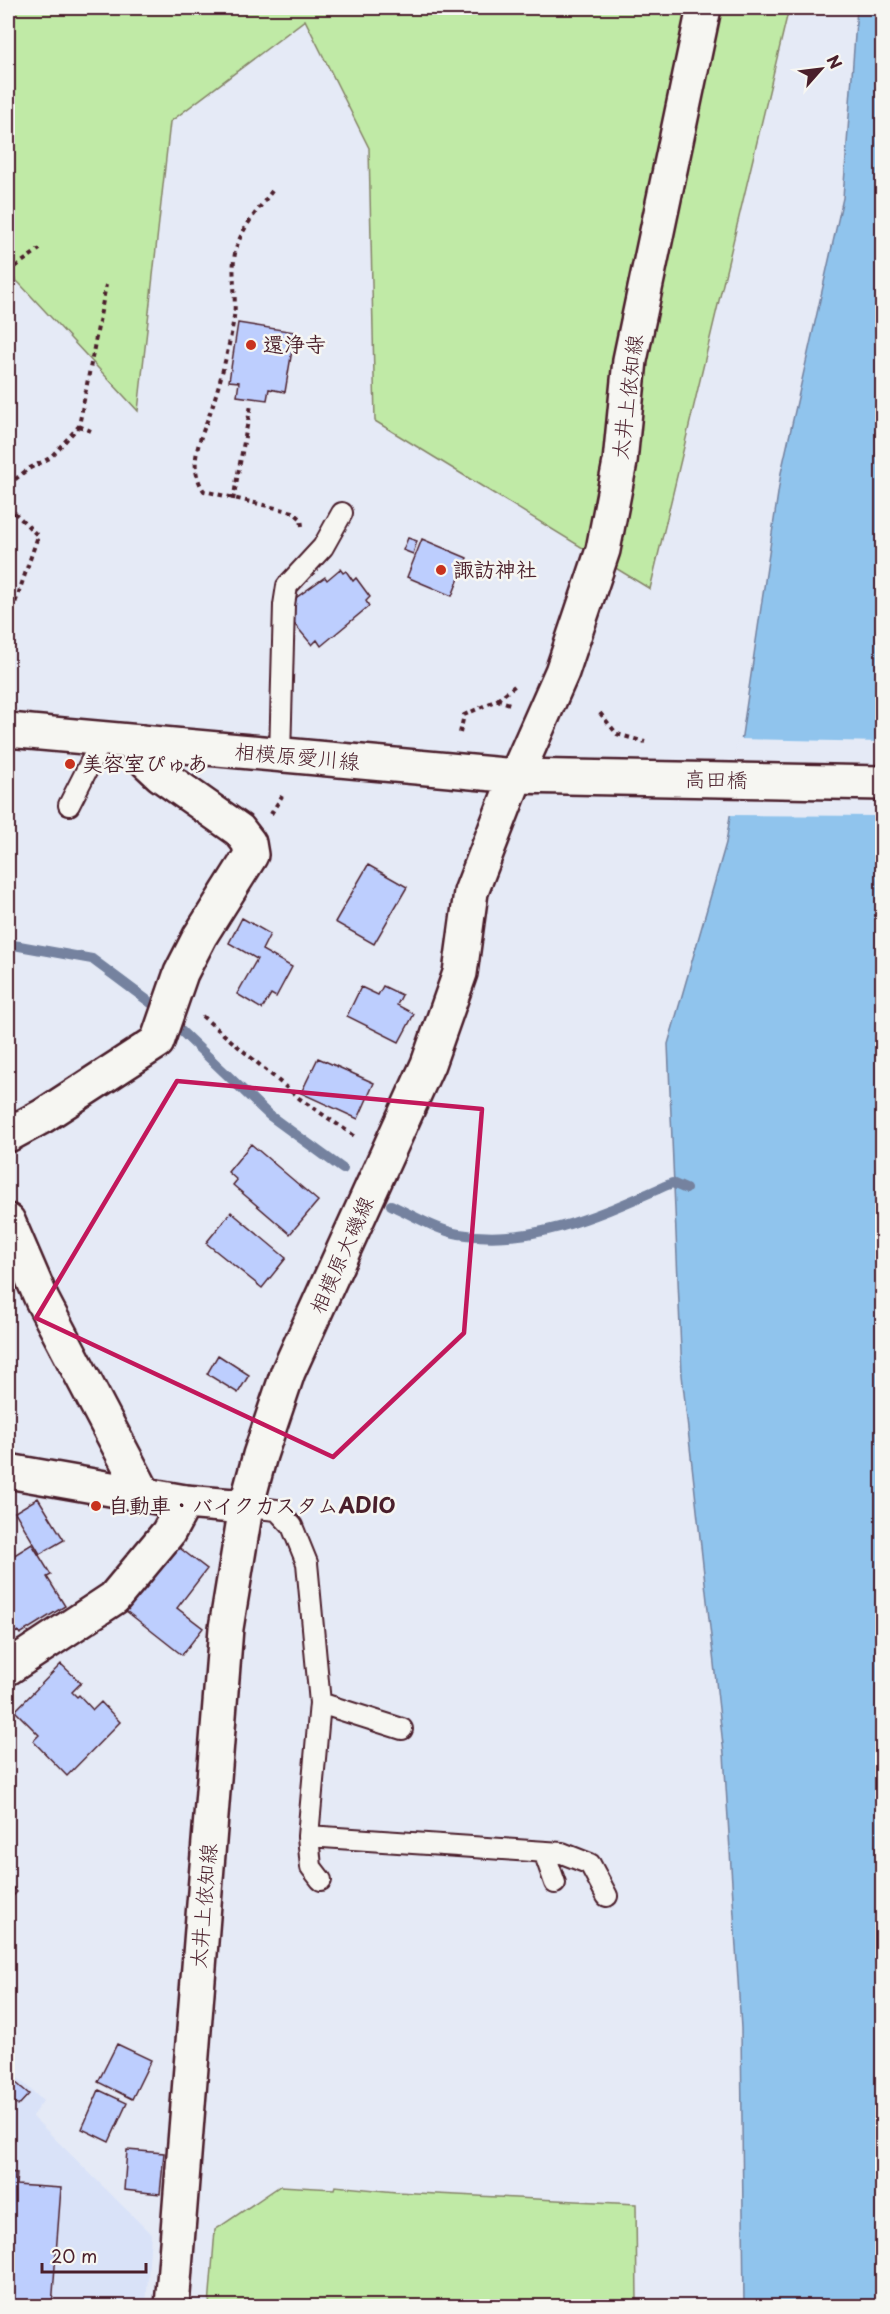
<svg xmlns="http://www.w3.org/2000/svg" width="890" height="2314" font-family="'Playpen Sans','Klee One',sans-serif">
<rect width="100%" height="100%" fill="#e5eaf6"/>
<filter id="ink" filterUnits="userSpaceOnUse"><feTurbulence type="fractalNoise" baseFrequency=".0167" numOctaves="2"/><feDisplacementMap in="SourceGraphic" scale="12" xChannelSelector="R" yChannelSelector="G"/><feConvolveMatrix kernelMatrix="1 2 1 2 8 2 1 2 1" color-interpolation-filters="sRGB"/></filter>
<g filter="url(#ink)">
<path fill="#d9e2f8" d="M 8,2069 L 43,2101 L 32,2116 L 151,2234 L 146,2306 L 8,2306 Z"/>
<path fill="#c0eaa6" stroke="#858468" stroke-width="1.5" d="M 8,8 L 789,8 L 650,589 L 375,421 L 369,148 L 305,20 L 170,122 L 138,411 L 20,284 L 8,273 Z
M 280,2186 L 334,2189 L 335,2186 L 396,2192 L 636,2204 L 637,2306 L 209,2306 L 215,2230 Z"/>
<path fill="#90c4ed" stroke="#74829f" stroke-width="1.5" d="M 857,8 L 882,8 L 882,2306 L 744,2306 L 741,2028 L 724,1754 L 682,1375 L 668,1044 L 726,843 L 781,473 L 843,198 Z"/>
<path fill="#e5eaf6" d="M 738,739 L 882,742 L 882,816 L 727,815 Z"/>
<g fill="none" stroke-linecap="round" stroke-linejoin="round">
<path stroke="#74829f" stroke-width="10" d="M 8,944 L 92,959 L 155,1006
M 177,1027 L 269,1115 L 343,1169
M 391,1205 C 410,1214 439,1231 459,1234 C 535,1247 605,1212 672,1183 L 686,1189"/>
</g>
<path fill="#bdcefe" stroke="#4a1f2b" stroke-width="1.5" d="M 238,323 L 295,332 L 285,392 L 269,389 L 267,400 L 237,396 L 239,382 L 229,381 Z
M 408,538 L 417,541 L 413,554 L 403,550 Z
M 422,539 L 467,558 L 452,596 L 407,577 Z
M 340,569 L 343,573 L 346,571 L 353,581 L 356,578 L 370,597 L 366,601 L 369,606 L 321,646 L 317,640 L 312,645 L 291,620 L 293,600 L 325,577 L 327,580 Z
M 368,865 L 407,887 L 374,944 L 335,922 Z
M 242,918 L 270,934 L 262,950 L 292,967 L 276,997 L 271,994 L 262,1009 L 237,994 L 257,959 L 229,943 Z
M 383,986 L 402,995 L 397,1005 L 414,1014 L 399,1042 L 347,1016 L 361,987 L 378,995 Z
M 318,1058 L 374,1083 L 358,1119 L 301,1093 Z
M 251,1144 L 318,1201 L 290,1234 L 233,1185 L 237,1180 L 228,1172 Z
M 231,1212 L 286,1258 L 262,1288 L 206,1243 Z
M 218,1355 L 249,1375 L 238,1393 L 207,1374 Z
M 38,1498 L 64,1540 L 40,1554 L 15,1512 Z
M 32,1544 L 51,1575 L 47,1577 L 65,1606 L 20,1634 L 18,1631 L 13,1634 L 8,1624 L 8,1559 Z
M 177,1546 L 207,1569 L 177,1608 L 203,1628 L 182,1655 L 121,1607 L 142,1581 L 147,1585 Z
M 61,1664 L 81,1683 L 72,1692 L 77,1697 L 79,1695 L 93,1710 L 101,1702 L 120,1722 L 67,1776 L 33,1741 L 39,1735 L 15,1711 Z
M 8,1882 L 17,1892 L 8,1901 Z
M 117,2044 L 151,2060 L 132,2099 L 98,2082 Z
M 8,2076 L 29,2094 L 18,2106 L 8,2096 Z
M 99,2090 L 127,2103 L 109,2142 L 82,2129 Z
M 127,2150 L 164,2153 L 160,2194 L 124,2190 Z
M 8,2172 L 17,2173 L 16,2185 L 61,2188 L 52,2306 L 8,2306 Z"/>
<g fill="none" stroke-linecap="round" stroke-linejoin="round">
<g stroke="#4a1f2b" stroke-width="24">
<path id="service" d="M 280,756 L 284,605 L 287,586 L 323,547 L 342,513
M 69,805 L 103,738
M 246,1507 L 277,1510 L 292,1526 L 307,1563 L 320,1703 L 308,1836 L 311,1867 L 321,1880
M 320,1703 L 402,1729
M 308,1836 L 562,1853 L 590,1864 L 607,1896
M 544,1852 L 555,1883"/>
</g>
<g stroke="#4a1f2b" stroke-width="38">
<path id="minor" d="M 8,1135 L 43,1116 L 157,1042 L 181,973 L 200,936 L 251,855 L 249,843 L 239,830 L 161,775 L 146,761 L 141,742
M 8,1221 L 42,1300 L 144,1494
M 8,1668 L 114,1598 L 168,1533 L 185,1502"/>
</g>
<g stroke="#4a1f2b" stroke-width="38">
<path id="secondary" d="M 516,776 L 562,672 L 603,550 L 620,462 L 630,360 L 704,8
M 172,2306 L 226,1628 L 246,1507"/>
</g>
<g stroke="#4a1f2b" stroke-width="38">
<path id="primary" d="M 8,730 L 516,776 L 882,783
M 8,1471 L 185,1502 L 246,1507 L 260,1455 L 288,1372 L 428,1064 L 460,973 L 471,892 L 516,776"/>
</g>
<path stroke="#4a1f2b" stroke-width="4" stroke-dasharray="4.5 4.5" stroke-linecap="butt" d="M 272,191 C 259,209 242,227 236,249 C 230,272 237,294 234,317 C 230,344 222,375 214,401 C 205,432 184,461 204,491 L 293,512 L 301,519 L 302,526
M 8,272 L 40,249
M 79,426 L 91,431
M 8,485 L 28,469 L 50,458 L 79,426 L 106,285
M 233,500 L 251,405
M 8,506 L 38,536 L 8,624
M 497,700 L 517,684
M 600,713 L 617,734 L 645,742
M 460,733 L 464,715 L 497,700 L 510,704
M 271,814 L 282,796
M 202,1016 L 300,1099 L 356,1137"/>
<use href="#service" stroke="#f6f6f2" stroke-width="20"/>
<use href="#minor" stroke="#f6f6f2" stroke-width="33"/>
<use href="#secondary" stroke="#f6f6f2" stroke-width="33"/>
<use href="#primary" stroke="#f6f6f2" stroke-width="33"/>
</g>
</g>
<path fill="none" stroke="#c2185b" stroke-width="4.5" stroke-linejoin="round" d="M 177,1081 L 482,1109 L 464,1333 L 333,1457 L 36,1318 Z"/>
<g fill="#c8321e" stroke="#f6f6f2" stroke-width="2">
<circle cx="251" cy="345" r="6"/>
<circle cx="441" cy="570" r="6"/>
<circle cx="70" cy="764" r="6"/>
<circle cx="96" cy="1506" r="6"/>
</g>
<g text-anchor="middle" stroke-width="5" stroke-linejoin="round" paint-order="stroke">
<g font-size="21" font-weight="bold" fill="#4a1f2b" stroke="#f6f6f2" text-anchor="start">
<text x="263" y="352">還浄寺</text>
<text x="453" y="577">諏訪神社</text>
<text x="82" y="771">美容室ぴゅあ</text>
<text x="108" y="1513">自動車・バイクカスタムADIO</text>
</g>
<g font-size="21" fill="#4a1f2b" stroke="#f6f6f2">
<text transform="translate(628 397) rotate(-83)" y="7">太井上依知線</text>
<text transform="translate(297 757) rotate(5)" y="7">相模原愛川線</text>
<text transform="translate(716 780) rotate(1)" y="7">高田橋</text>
<text transform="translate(342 1255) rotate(-66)" y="7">相模原大磯線</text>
<text transform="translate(204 1906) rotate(-85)" y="7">太井上依知線</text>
</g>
</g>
<rect width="890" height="2314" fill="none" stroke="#f6f6f2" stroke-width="30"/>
<rect x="15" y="15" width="860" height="2284" fill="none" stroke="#4a1f2b" stroke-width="2" filter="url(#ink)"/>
<g transform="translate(821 69) rotate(62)" stroke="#f6f6f2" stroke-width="4.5" paint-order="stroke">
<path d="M0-4.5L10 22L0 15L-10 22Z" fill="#4a1f2b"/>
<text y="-9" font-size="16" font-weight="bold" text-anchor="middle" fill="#4a1f2b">N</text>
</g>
<path d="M42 2263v9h104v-9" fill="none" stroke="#4a1f2b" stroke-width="3"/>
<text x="51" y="2263" font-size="18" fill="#4a1f2b" stroke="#f6f6f2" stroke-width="4.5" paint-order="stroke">20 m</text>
</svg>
